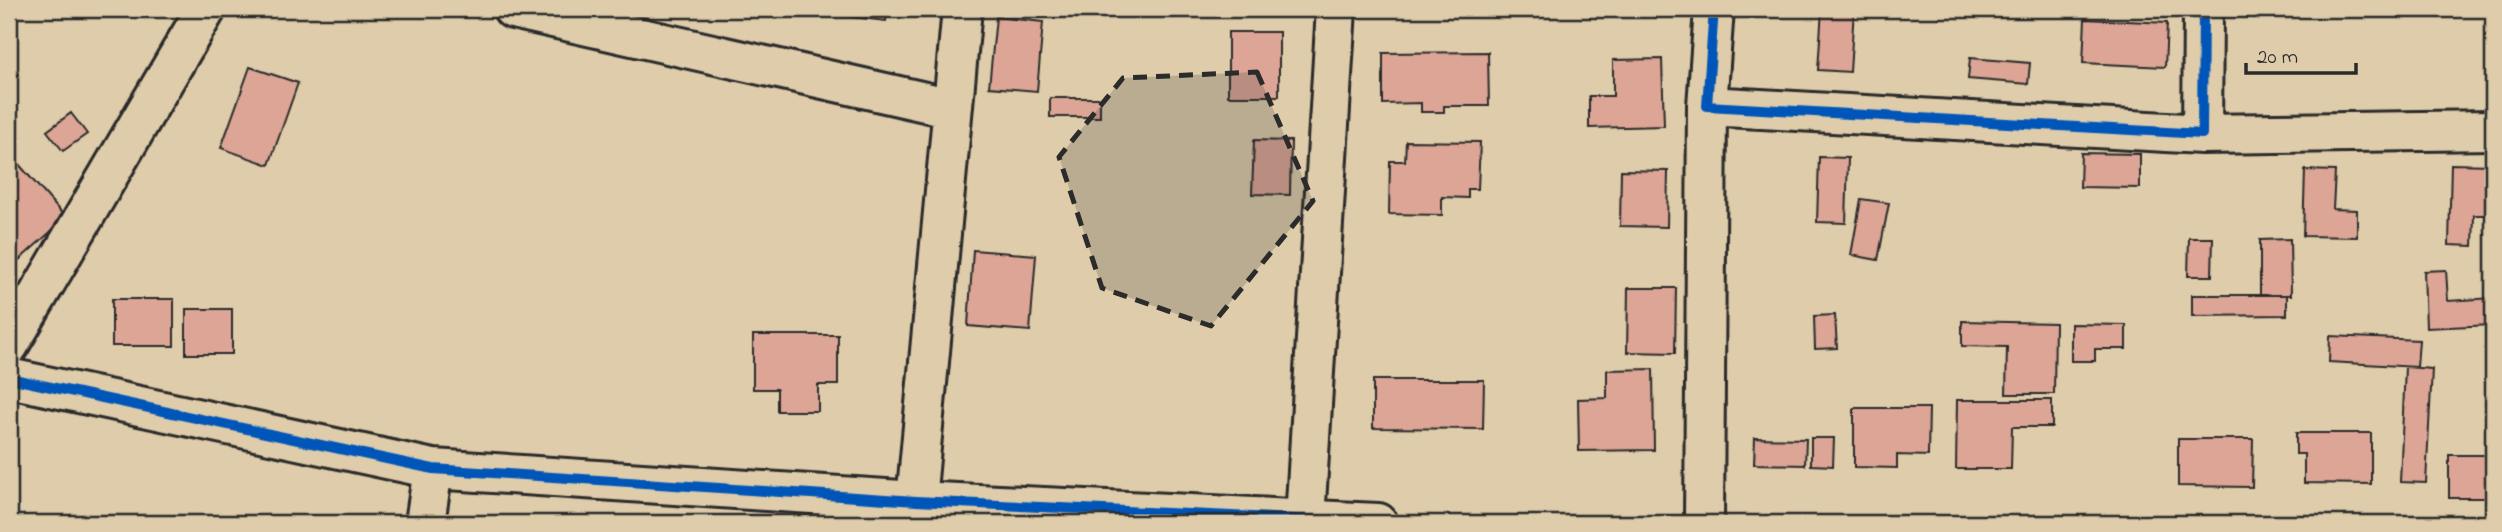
<svg xmlns="http://www.w3.org/2000/svg" width="2502" height="532" font-family="'Indie Flower',sans-serif">
<rect width="100%" height="100%" fill="#deccaa"/>
<filter id="ink" filterUnits="userSpaceOnUse"><feTurbulence type="fractalNoise" baseFrequency=".0143" numOctaves="2"/><feDisplacementMap in="SourceGraphic" scale="14" xChannelSelector="R" yChannelSelector="G"/><feConvolveMatrix kernelMatrix="1 2 1 2 8 2 1 2 1" color-interpolation-filters="sRGB"/></filter>
<g filter="url(#ink)">
<path fill="#dca595" stroke="#2b2b2b" stroke-width="2" d="M 800,9 L 888,9 L 886,21 L 800,11 Z
M 1553,9 L 1670,9 L 1670,12 L 1553,11 Z
M 1822,9 L 1854,9 L 1850,72 L 1818,70 Z
M 996,17 L 1043,22 L 1037,91 L 989,87 Z
M 2085,19 L 2167,23 L 2165,67 L 2083,63 Z
M 1228,32 L 1279,32 L 1279,96 L 1228,96 Z
M 1488,52 L 1489,106 L 1444,106 L 1444,112 L 1421,112 L 1421,103 L 1383,104 L 1383,53 Z
M 1970,58 L 2030,63 L 2028,84 L 1968,79 Z
M 1662,59 L 1664,126 L 1589,128 L 1589,96 L 1613,96 L 1613,60 Z
M 250,67 L 298,83 L 269,165 L 221,148 Z
M 1050,98 L 1100,98 L 1100,117 L 1050,117 Z
M 71,113 L 87,134 L 63,151 L 47,131 Z
M 1254,140 L 1291,141 L 1290,195 L 1252,194 Z
M 1406,141 L 1480,142 L 1478,189 L 1468,189 L 1468,198 L 1442,197 L 1442,215 L 1389,214 L 1390,161 L 1405,161 Z
M 2081,153 L 2140,154 L 2140,188 L 2080,187 Z
M 1819,157 L 1848,158 L 1846,223 L 1817,222 Z
M 16,161 L 66,218 L 9,269 L 9,168 Z
M 2451,164 L 2493,165 L 2493,215 L 2474,215 L 2473,246 L 2449,245 Z
M 1621,170 L 1668,171 L 1667,227 L 1620,226 Z
M 2305,170 L 2335,171 L 2333,209 L 2357,210 L 2357,237 L 2303,236 Z
M 1861,199 L 1889,203 L 1878,260 L 1851,255 Z
M 2189,238 L 2213,238 L 2212,276 L 2188,276 Z
M 2290,239 L 2291,295 L 2260,295 L 2260,240 Z
M 973,250 L 1036,255 L 1030,331 L 968,326 Z
M 2446,270 L 2448,301 L 2493,298 L 2493,325 L 2426,328 L 2424,271 Z
M 1628,288 L 1676,288 L 1675,353 L 1627,352 Z
M 2192,295 L 2287,295 L 2287,315 L 2192,316 Z
M 112,299 L 174,299 L 174,346 L 112,346 Z
M 186,309 L 232,309 L 232,354 L 186,354 Z
M 1835,315 L 1837,348 L 1815,349 L 1814,316 Z
M 1962,321 L 2055,323 L 2054,394 L 2006,394 L 2007,347 L 1962,346 Z
M 2071,324 L 2126,325 L 2126,349 L 2095,349 L 2095,361 L 2071,361 Z
M 753,335 L 838,335 L 838,385 L 818,385 L 818,411 L 777,411 L 777,389 L 753,389 Z
M 2330,336 L 2419,340 L 2417,367 L 2329,362 Z
M 2405,367 L 2432,369 L 2426,483 L 2400,482 Z
M 1653,369 L 1654,450 L 1579,451 L 1578,399 L 1607,398 L 1607,370 Z
M 1373,380 L 1484,380 L 1483,429 L 1373,428 Z
M 1957,400 L 2052,400 L 2052,427 L 2012,427 L 2011,469 L 1956,469 Z
M 1854,408 L 1929,408 L 1928,456 L 1897,455 L 1897,468 L 1854,467 Z
M 2296,433 L 2371,433 L 2371,484 L 2304,483 L 2304,454 L 2296,454 Z
M 1755,438 L 1806,439 L 1805,465 L 1754,464 Z
M 1811,438 L 1834,438 L 1833,466 L 1811,465 Z
M 2178,439 L 2253,439 L 2252,487 L 2178,486 Z
M 2449,455 L 2493,455 L 2493,498 L 2449,498 Z"/>
<g fill="none" stroke-linecap="round" stroke-linejoin="round">
<g stroke="#2b2b2b" stroke-width="44">
<path id="minor" d="M 513,9 L 934,104
M 1714,9 L 1707,106 L 2202,134 L 2203,9
M 2202,134 L 2493,130
M 9,345 L 206,9
M 9,378 L 433,469 L 916,501 L 1378,523
M 916,501 L 962,9
M 1305,520 L 1336,9
M 425,523 L 433,469
M 1704,523 L 1707,106"/>
</g>
<use href="#minor" stroke="#deccaa" stroke-width="38"/>
<g stroke="#deccaa" stroke-width="15">
<path id="cycleway" d="M 1714,9 L 1707,106 L 2202,134 L 2203,9
M 9,378 L 433,469 L 916,501 L 1378,523"/>
</g>
<use href="#cycleway" stroke="#0057b8" stroke-width="10"/>
</g>
</g>
<path fill="#2b2b2b" fill-opacity="0.2" stroke="#2b2b2b" stroke-width="5" stroke-dasharray="14 9" stroke-linejoin="round" d="M 1257,72 L 1313,201 L 1211,326 L 1102,288 L 1059,157 L 1123,78 Z"/>
<rect width="2502" height="532" fill="none" stroke="#deccaa" stroke-width="35"/>
<rect x="18" y="18" width="2467" height="497" fill="none" stroke="#2b2b2b" stroke-width="2.5" filter="url(#ink)"/>
<path d="M2246 63v10h110v-10" fill="none" stroke="#2b2b2b" stroke-width="3.5"/>
<text x="2257" y="63" font-size="21" fill="#2b2b2b" stroke="#deccaa" stroke-width="5" paint-order="stroke">20 m</text>
</svg>
